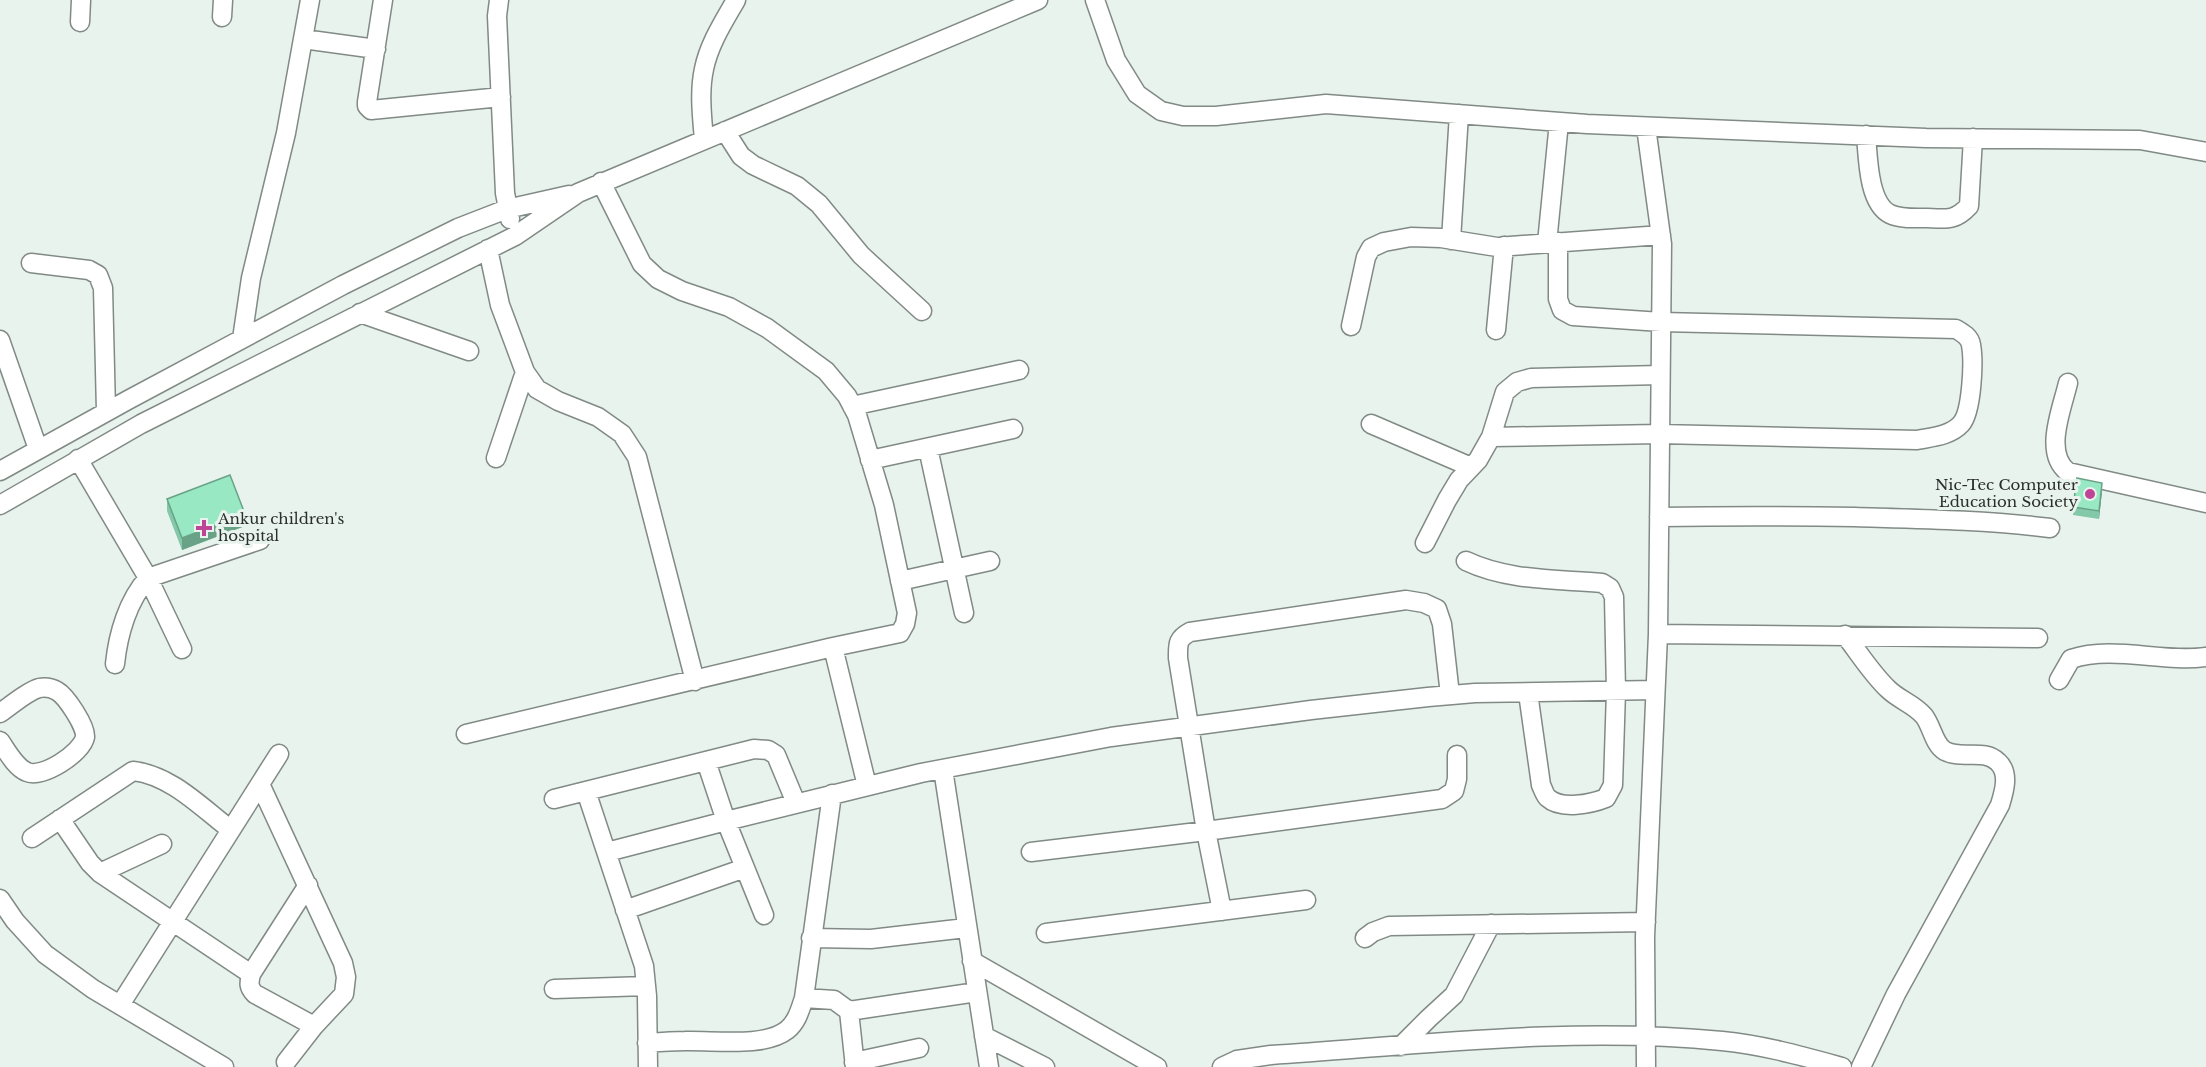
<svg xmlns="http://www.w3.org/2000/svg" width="2206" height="1067" font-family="'Libre Baskerville',serif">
<rect width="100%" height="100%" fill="#e8f3ed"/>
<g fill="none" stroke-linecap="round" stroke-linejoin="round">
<g stroke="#818a85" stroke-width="21">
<path id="minor" d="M 383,0 L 367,102 L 367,106 L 371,110 L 501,97
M 499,0 L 497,16 L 505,193 L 510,219
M 1095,0 L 1116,60 L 1137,94 L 1161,111 L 1183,116 L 1216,116 L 1326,104 L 1587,124 L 1926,138 L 2140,140 L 2206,152
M 222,17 L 223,0
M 80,22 L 81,0
M 303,39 L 376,49
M 1646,127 L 1662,244 L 1658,634 L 1645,937 L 1646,1067
M 725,131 L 741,156 L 753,165 L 797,186 L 819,204 L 861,255 L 922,311
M 1866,135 C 1868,157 1868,203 1890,214 C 1900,219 1915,218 1927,218 C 1947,219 1955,221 1969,206 L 1973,138
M 704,140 C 702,116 699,92 704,69 C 709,44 724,21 736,0
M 1451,240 L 1459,114
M 1547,243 L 1559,122
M 488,249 L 500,305 L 525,372 L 537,389 L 558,401 L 598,417 L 622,434 L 637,457 L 695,681
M 31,263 L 89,270 L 98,275 L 103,288 L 106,411
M 360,313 L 469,351
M 1351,326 L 1366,257 L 1371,248 L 1384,242 L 1411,237 L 1441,238 L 1497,247 L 1661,235
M 1496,330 L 1504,246
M 242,339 L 251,278 L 286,133 L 310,0
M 0,340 L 38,449
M 2068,383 C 2062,409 2043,453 2068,472 L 2206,503
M 852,406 L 1019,370
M 1371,424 L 1471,467
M 1491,437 L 1659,434 L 1917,440 C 1932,437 1950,436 1961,424 C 1972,412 1974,361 1971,345 C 1970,337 1963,333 1956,329 L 1661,322 L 1573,316 L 1562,310 L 1558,299 L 1558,242
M 928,448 L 964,613
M 496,458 L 525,372
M 78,459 L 148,578 L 182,649
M 870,460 L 1013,429
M 0,471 L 128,400 L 343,285 L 458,228 L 507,209 L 569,195
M 0,505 L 141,424 L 515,236 L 578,193 L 1038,0
M 1659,517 C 1724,516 1789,516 1855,517 C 1921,519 1985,520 2050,528
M 1425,543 L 1447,500 L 1459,480 L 1478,460 L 1491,437 L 1505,392 L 1517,382 L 1531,378 L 1660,375
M 1466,561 C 1508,581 1557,579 1602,583 L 1610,588 L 1614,597 L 1616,691 L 1613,785 L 1606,798 C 1591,804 1561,810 1548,798 C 1545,796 1543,789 1541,785 L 1528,693
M 900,581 L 990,561
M 1658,634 L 2038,638
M 1845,635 C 1859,653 1872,674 1888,689 C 1899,700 1914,704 1924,716 C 1932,726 1934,745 1945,751 C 1962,760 1984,748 1998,762 C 2010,773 2004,792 2000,805 L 1896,994 L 1861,1067
M 833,647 L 867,786
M 115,664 C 118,634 128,600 148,578 L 260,540
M 2059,680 L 2071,659 C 2113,645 2162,663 2206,657
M 0,713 C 12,705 26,692 39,688 C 45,687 52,688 57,691 C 66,696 86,726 85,737 C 82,753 42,779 27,772 C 15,767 7,751 0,741
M 466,734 L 833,647 L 900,633 L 905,624 L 907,613 L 884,505 L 857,415 L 847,396 L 826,371 L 767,328 L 729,307 L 682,291 L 658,279 L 642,264 L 601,182
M 706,761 L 726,821 L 764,915
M 943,769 L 989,1067
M 260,784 L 343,963 L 346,977 L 344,994 L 314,1026 L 286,1062
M 586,791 L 644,966 L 647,996 L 648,1067
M 554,799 L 754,749 L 768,750 L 776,755 L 796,803
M 60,819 L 90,863 L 100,873 L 251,974
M 32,838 L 133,771 C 171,775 202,808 231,830
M 607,852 L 726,821 L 921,773 L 1111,737 L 1311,710 L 1428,697 L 1475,693 L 1655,690
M 1031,852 L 1206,831 L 1442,799 L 1454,791 L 1457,779 L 1457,755
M 100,873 L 162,844
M 308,885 L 251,974 C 249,983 248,987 255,994 L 314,1026
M 0,899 L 15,921 L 45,954 L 93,989 L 224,1067
M 625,910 L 745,868
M 1222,911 L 1206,831 L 1178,658 C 1178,644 1177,639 1190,632 L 1406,600 L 1424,603 L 1437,609 L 1442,624 L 1450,695
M 1046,933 L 1306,900
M 811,938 L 871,939 L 966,928
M 1365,938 L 1373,932 L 1389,926 L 1646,922
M 972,961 L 1157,1067
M 554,989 L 646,986
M 804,998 L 834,1000 L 849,1011 L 855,1067
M 120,1005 L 279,754
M 849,1011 L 977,992
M 984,1036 L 1045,1067
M 647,1043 C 660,1042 673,1041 685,1041 C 714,1040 764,1048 787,1030 C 797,1022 800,1010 804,998 L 832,794
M 1401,1046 L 1429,1018 L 1454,995 L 1491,924
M 854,1062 L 919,1048
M 1222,1067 L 1237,1060 L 1271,1055 C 1420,1045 1574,1026 1722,1041 C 1763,1045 1802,1056 1842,1067"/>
</g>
<use href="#minor" stroke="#fff" stroke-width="18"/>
</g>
<path fill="#83c8a8" d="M 2102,491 L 2099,519 L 2073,515 L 2073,507 Z
M 167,499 L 245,526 L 182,550 L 167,511 Z"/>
<path fill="#6aa288" d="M 2102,483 L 2102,491 L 2099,519 L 2099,511 Z
M 245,514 L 245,526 L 182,550 L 182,538 Z"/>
<path fill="#98e8c3" stroke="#6aa288" stroke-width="1.5" d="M 230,475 L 245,514 L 182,538 L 167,499 Z
M 2077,478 L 2102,483 L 2099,511 L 2073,507 Z"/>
<g fill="#be4496" stroke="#e8f3ed" stroke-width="2">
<circle cx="2090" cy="494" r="6"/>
<path d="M201 519h6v6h6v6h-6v6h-6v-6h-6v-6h6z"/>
</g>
<g text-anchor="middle" stroke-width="6" stroke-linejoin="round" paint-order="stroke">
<g font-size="15" fill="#2a2e2c" stroke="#e8f3ed" text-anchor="end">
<text x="2078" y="490">Nic-Tec Computer<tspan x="2078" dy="17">Education Society</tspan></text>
<text x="218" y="524" text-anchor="start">Ankur children's<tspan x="218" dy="17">hospital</tspan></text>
</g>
</g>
</svg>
